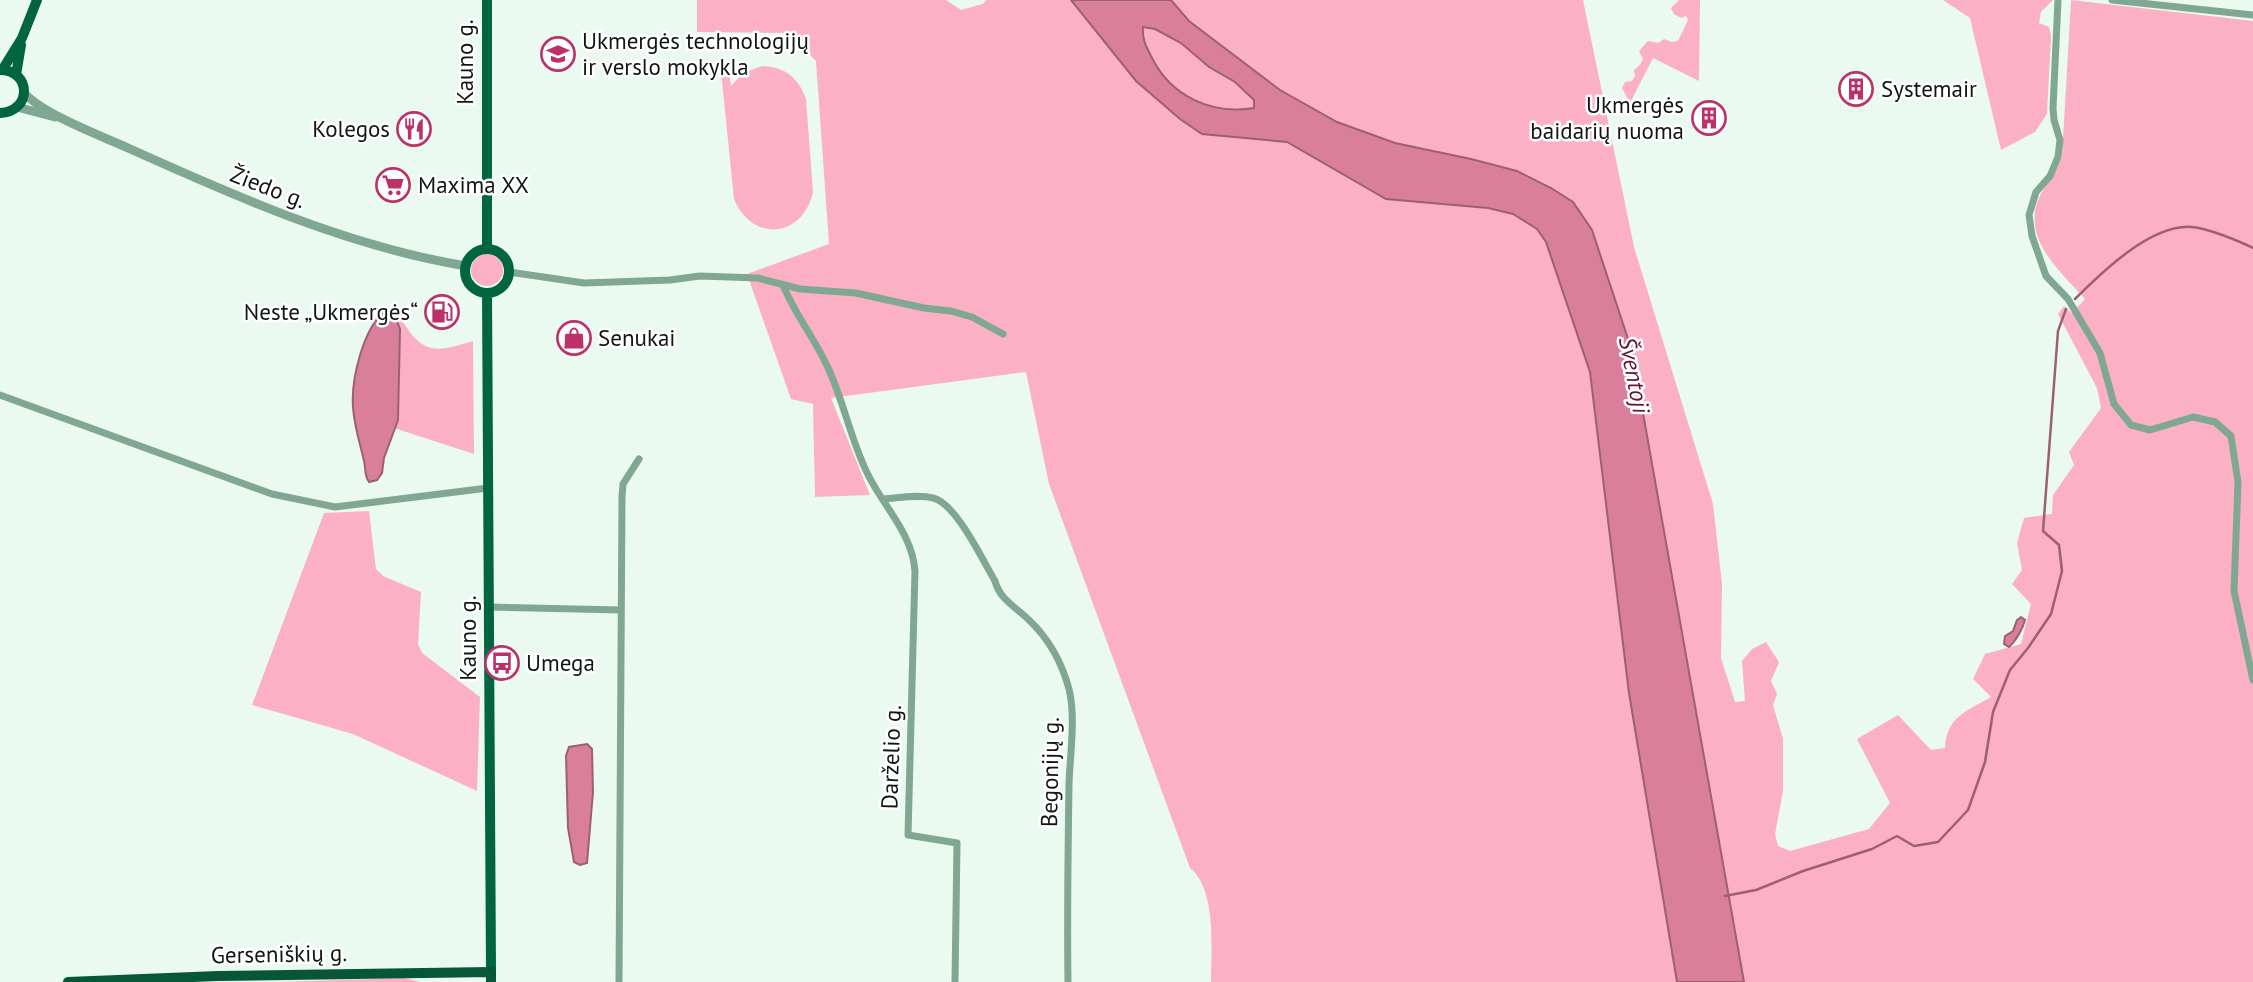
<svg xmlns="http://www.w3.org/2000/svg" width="2253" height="982" font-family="'PT Sans',sans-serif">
<rect width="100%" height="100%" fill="#ebfaf1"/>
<path fill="#fbb0c6" d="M 697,0 L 946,0 L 961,10 L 983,4 L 986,0 L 1071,0 L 1201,134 L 1287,142 L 1386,199 L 1488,208 L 1513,214 L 1537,229 L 1546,242 L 1590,372 L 1629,693 L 1677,982 L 1211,982 C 1211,949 1217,890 1190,868 L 1049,484 L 1026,372 L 831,398 L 870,495 L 815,497 L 813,404 L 791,399 L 747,274 L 829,244 L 816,61 L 788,33 L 697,32 Z
M 1171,0 L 1583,0 L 1634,247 L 1713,504 L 1722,584 L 1721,658 L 1735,702 L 1745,701 L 1742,661 L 1752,649 L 1766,642 L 1779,662 L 1771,681 L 1777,694 L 1773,705 L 1783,739 L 1783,791 L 1775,834 L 1778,846 L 1790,851 L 1869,829 L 1890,803 L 1857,739 L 1898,715 L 1931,750 L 1945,748 C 1946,717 1967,711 1991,697 L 1973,679 L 1985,654 L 2021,644 L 2031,604 L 2012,584 L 2022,570 L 2017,543 L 2024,518 L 2052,514 L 2053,495 L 2074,465 L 2069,452 L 2101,408 L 2097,388 L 2058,314 L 2064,306 L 2072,313 L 2085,299 C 2064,275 2030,247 2035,211 C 2037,195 2055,173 2062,157 L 2071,0 L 2253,21 L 2253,982 L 1744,982 L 1632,351 L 1592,230 L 1573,202 L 1551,188 L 1517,171 L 1471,159 L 1395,143 L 1337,122 L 1280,90 L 1189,21 Z
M 1679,0 L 1700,0 L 1699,81 L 1653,58 L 1630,103 L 1622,88 L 1625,82 L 1632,81 L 1635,76 L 1634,70 L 1640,65 L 1643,59 L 1639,51 L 1648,41 L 1658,43 L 1664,39 L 1672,42 L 1678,41 L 1688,20 L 1686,16 L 1681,18 L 1674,14 L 1671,8 Z
M 1943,0 L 2053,0 L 2041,12 L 2039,23 L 2049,27 L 2051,36 L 2047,114 L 2035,132 L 2001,150 L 1970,18 Z
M 1143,27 L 1155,29 L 1181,43 L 1209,67 L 1235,82 L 1254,100 L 1254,108 C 1212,113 1171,96 1152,58 C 1146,46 1142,40 1143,27 Z
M 762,66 C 785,67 798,77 806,99 L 813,192 C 803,238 752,243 734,199 L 721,71 L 729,70 L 731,86 L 742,74 Z
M471 270a16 16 0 1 1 32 0a16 16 0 1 1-32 0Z
M 393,311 C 400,315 402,321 407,328 C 427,358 445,349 473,341 L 474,454 L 394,428 L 398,420 L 400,330 Z
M 369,511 L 376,569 L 383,576 L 421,592 L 418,644 L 422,653 L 480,697 L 477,791 L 353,734 L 252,705 L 324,513 Z
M 405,978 L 420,982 L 277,982 Z"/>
<path fill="#d97f9b" stroke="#9d6072" stroke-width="2" fill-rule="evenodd" d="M 1071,0 L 1171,0 L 1189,21 L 1280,90 L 1337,122 L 1395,143 L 1471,159 L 1517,171 L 1551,188 L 1573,202 L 1592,230 L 1632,351 L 1744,982 L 1677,982 L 1629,693 L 1590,372 L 1546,242 L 1537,229 L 1513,214 L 1488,208 L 1386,199 L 1287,142 L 1202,134 L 1180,119 L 1136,81 ZM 1143,27 L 1155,29 L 1181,43 L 1209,67 L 1235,82 L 1254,100 L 1254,108 C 1211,115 1171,96 1152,58 C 1146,46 1142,40 1143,27 Z
M 385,311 L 393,311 L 400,329 L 398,420 L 384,458 L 382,473 L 377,480 L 369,482 C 364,475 366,469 364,461 C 360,443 354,426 353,407 C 351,380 363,328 385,311 Z
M 2021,617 L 2025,620 C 2023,628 2016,641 2009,647 L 2004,644 L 2005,636 L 2013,631 L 2017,620 Z
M 587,744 L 592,749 L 593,792 L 587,863 L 580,865 L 574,862 L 568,828 L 566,756 L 569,747 Z"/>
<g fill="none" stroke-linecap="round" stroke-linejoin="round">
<path stroke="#9d6072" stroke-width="2.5" d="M 2075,299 C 2102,272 2151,224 2192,227 C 2207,228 2239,241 2253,248
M 1725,896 L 1756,890 L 1803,871 L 1872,849 L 1897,836 L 1914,846 L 1938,842 L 1968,810 L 1985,762 L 1993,712 L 2010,670 L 2028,648 L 2051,614 L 2062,571 L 2059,545 L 2043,531 L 2058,331 L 2066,309"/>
<path stroke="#80a792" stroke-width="7" d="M 2058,0 L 2053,108 L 2054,120 L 2060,140 L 2058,157 L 2050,176 L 2036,192 L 2029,215 L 2032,236 L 2046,276 L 2068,299 L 2100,353 L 2114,404 L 2131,425 L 2150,430 L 2193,417 L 2215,422 L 2231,436 L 2238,482 L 2234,591 L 2253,680
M 2112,0 L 2253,15
M 509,272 L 584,283 L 670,280 L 700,276 L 758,278 L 800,289 L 856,293 L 924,308 L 951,311 L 972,317 L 1003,334
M 783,285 C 795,315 816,340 829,370 C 843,401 850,435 864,466 C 879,503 912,530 915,571 L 908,835 L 957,843 L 955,982
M 0,395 L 272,494 L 335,507 L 488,488
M 884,499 C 899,498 918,494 933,498 C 956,503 983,561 995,581 C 1000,600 1016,607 1029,620 C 1048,638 1062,663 1069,689 C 1076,718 1070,754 1069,784 C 1068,850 1067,916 1068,982
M 489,607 L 621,610
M 619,982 L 622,496 L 623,484 L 639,459"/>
<path stroke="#80a792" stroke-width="9" d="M 24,93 C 45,115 99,135 128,148 C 237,197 347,246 466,266
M 17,107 L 55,117"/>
<path stroke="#016542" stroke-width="10" d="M 487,0 L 487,249
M 3,69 L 22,38 L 37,0
M 0,70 C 32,70 32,112 0,113
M 16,75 L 21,45
M465 271a22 22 0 1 1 44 0a22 22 0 1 1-44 0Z
M 487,293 L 491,972"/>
<path stroke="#085639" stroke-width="10" d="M 68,982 L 218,976 L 491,972 L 491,982"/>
</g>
<defs>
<g id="school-ring" transform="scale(1.75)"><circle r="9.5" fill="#fff" stroke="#bc316a" stroke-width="1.5"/><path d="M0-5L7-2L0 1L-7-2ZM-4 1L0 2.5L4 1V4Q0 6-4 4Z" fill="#bc316a"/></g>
<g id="building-ring" transform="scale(1.75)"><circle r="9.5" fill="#fff" stroke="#bc316a" stroke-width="1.5"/><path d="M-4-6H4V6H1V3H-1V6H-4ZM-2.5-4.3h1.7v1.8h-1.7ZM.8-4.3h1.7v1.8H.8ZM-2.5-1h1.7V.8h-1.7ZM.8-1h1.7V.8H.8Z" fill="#bc316a"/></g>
<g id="restaurant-ring" transform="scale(1.75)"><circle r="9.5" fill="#fff" stroke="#bc316a" stroke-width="1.5"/><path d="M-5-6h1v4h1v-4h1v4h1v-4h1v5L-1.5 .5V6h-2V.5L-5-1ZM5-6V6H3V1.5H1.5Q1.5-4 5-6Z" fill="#bc316a"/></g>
<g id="supermarket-ring" transform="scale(1.75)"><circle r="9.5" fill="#fff" stroke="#bc316a" stroke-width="1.5"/><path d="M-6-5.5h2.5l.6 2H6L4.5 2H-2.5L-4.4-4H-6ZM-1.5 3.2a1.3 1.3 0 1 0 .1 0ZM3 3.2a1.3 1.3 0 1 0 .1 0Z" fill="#bc316a"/></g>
<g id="fuel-ring" transform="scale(1.75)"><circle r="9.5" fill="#fff" stroke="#bc316a" stroke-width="1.5"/><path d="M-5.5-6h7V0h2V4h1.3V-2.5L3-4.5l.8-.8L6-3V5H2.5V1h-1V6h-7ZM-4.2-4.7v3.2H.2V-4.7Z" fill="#bc316a"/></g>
<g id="shop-ring" transform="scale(1.75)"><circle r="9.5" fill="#fff" stroke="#bc316a" stroke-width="1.5"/><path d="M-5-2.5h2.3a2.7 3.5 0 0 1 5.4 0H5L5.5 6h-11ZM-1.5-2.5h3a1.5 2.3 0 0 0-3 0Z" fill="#bc316a"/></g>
<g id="bus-ring" transform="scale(1.75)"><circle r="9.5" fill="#fff" stroke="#bc316a" stroke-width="1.5"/><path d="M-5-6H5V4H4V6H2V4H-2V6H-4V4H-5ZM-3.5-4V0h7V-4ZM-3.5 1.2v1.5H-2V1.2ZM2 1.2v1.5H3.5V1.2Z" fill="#bc316a"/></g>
</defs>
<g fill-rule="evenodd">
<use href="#school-ring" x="558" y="54"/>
<use href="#building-ring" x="1856" y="89"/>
<use href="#building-ring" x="1709" y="118"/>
<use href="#restaurant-ring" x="414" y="129"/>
<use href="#supermarket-ring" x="393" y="185"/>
<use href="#fuel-ring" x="442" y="312"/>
<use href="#shop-ring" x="574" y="338"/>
<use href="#bus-ring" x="502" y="663"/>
</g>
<g text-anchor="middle" stroke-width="5" stroke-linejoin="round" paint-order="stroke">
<g font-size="23" fill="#111613" stroke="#fff" text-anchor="start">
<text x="582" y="49">Ukmergės technologijų<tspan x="582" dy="26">ir verslo mokykla</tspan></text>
<text x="1881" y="97">Systemair</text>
<text x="1684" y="113" text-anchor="end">Ukmergės<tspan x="1684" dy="26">baidarių nuoma</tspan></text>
<text x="390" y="137" text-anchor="end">Kolegos</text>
<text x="418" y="193">Maxima XX</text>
<text x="418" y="320" text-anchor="end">Neste „Ukmergės“</text>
<text x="598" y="346">Senukai</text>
<text x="526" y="671">Umega</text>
</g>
<g font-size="23" fill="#111613" stroke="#fff">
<text transform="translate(465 62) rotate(-90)" y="8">Kauno g.</text>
<text transform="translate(268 187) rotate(21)" y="8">Žiedo g.</text>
<text transform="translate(468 638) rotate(-90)" y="8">Kauno g.</text>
<text transform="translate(891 757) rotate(-88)" y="8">Darželio g.</text>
<text transform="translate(1050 772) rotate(-89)" y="8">Begonijų g.</text>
<text transform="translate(279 954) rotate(-1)" y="8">Gerseniškių g.</text>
</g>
<g font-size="24" font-style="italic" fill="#641335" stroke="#fff">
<text transform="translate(1634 375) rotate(79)" y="8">Šventoji</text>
</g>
</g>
</svg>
